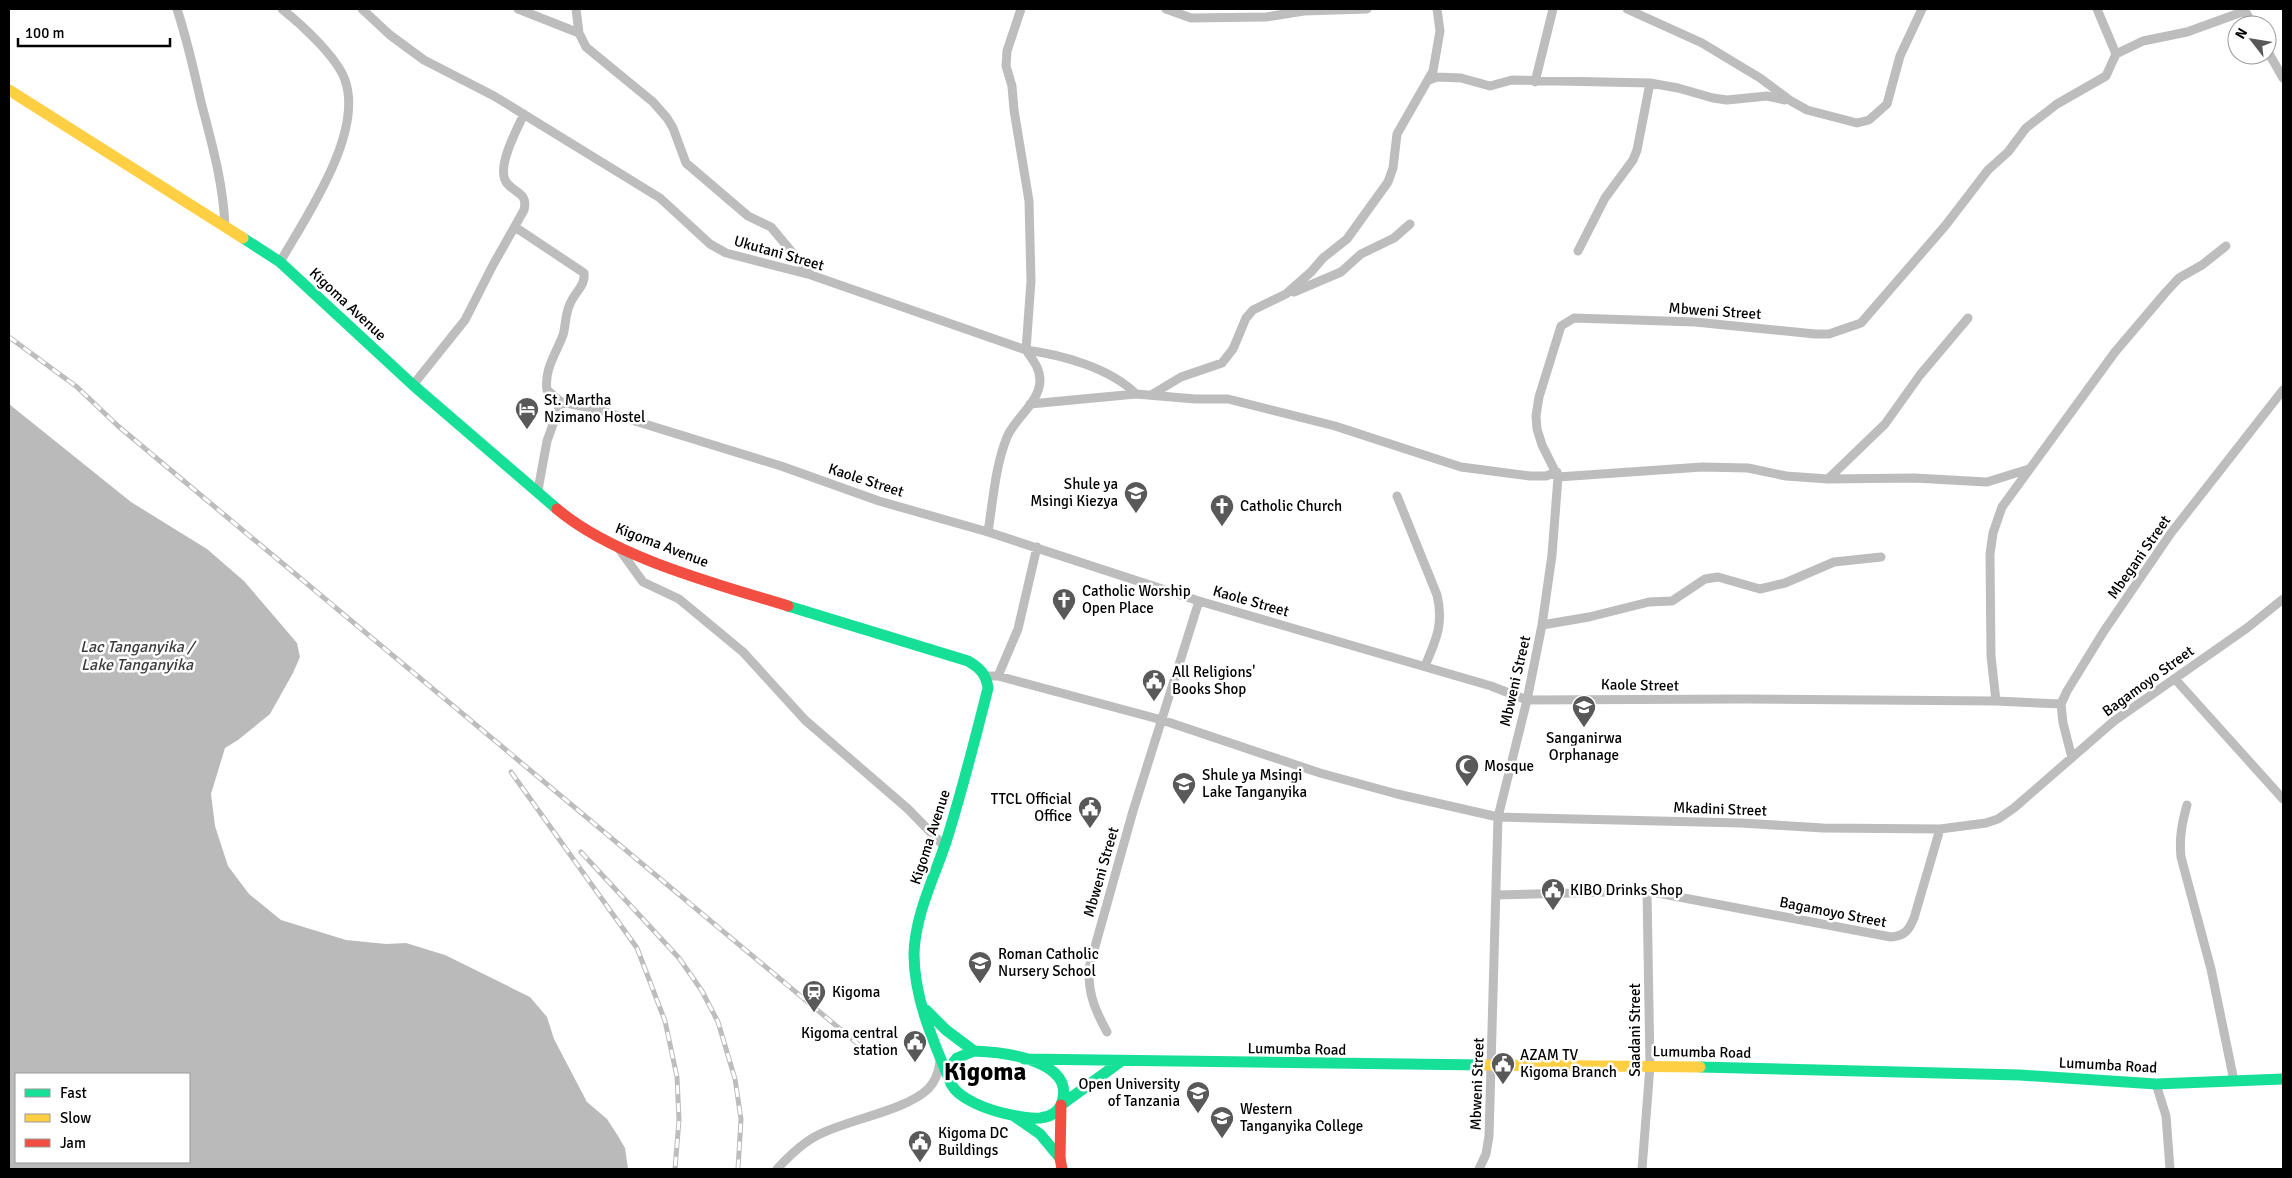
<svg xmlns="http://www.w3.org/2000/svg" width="2292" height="1178" font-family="Signika,sans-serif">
<rect width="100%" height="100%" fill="#fff"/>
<path fill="#bababa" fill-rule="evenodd" d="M 9,404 L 131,502 L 207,549 L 244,581 L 297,643 L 300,657 L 293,673 L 270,714 L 238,740 L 225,748 L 211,794 L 215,826 L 228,866 L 249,894 L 281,920 L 346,940 L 386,944 L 406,943 L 445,955 L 530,997 L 547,1017 L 554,1039 L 587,1102 L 607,1119 L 618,1136 L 625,1148 L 628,1169 L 9,1169 ZM 16,1074 L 189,1074 L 189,1162 L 16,1162 Z"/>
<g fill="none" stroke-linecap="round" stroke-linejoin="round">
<path stroke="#bdbdbd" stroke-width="9" d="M 177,9 C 187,40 194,70 201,102 C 212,144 223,182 225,226
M 362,9 L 390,35 L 424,60 L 494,96 L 660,198 L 710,244 L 726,253 L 811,275 L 1026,350 C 1033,360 1040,368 1040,381 C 1039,403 1015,418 1007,437 C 995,467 993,501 988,532
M 518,9 L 579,33
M 576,9 L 579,33 L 586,47 L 653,102 L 667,118 L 673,128 L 686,163 L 748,216 L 771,227 L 811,275
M 1021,9 L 1007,51 L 1006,66 L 1012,86 L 1014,110 L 1029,201 L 1031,281 L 1026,350 C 1063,355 1110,368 1136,394
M 1166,9 L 1191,18 L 1266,17 L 1304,11 L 1367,9
M 1627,9 L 1702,43 L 1760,78 L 1791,101 L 1807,110 L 1857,123 L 1869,120 L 1887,104 L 1900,56 L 1922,9
M 2097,9 L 2116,54
M 2244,9 L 2253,25
M 2267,50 L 2283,78
M 1429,80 L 1437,77 L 1461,78 L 1490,86 L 1512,80 L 1650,83 L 1678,88 L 1713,98 L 1727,100 L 1767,96 L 1785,100
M 1535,82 L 1553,9
M 515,227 L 584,273 C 586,285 574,293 570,304 C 565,314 566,325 563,335 C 556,354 544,369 547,390 L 561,402 L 596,409 L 781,466 L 879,501 L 988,532 L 1199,601 L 1491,686 L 1527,700 L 1743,699 L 1996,701 L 2061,704
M 1578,251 L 1605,198 L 1633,160 L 1637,150 L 1650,83
M 280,262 C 306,217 364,133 345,80 C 337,57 301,24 282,9
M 1294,292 L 1341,272 L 1361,254 L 1394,238 L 1410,224
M 413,385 L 465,320 L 493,265 L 524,210 C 529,191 511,193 505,180 C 498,164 517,129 524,114
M 1151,395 L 1181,377 L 1222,363 L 1233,349 L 1246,318 L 1253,310 L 1286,294 L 1311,272 L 1323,258 L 1347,239 L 1388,182 L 1393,168 L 1397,134 L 1433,71 L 1440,31 L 1437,9
M 1030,404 L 1136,394 L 1195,399 L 1228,399 L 1335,426 L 1461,467 L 1530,476 L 1546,476 L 1557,472
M 1558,477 L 1702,467 L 1748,468 L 1786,476 L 1828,479 L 1914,478 L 1987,482 L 2029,469
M 1828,479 L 1885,424 L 1920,375 L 1968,318
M 538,490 L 547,441 L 561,402
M 1397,496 L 1437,595 C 1444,624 1436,640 1425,666
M 617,546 L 643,582 L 679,599 L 743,652 L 805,720 L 908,809 L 944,846
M 1542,625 L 1589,617 L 1649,602 L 1672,601 L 1705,579 L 1718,577 L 1760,589 L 1785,583 L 1834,562 L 1881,557
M 987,676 L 998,676 L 1162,720 L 1320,773 L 1397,794 L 1498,817 L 1741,823 L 1823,828 L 1940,829 L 1986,823 L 1998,819 L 2014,808 L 2114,721 L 2247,628 L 2283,599
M 998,676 L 1018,629 L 1037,547
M 2175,679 L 2283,799
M 1996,701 L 1991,656 L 1990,554 L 1993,533 L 2002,507 L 2115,352 L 2166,292 L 2179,278 L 2202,265 L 2226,246
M 2072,758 L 2063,723 L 2061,704 L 2067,691 L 2104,631 L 2171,533 L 2283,390
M 2187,805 C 2182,823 2179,838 2181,857 L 2211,969 L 2234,1081
M 1496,895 L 1647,891 L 1891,937 C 1905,936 1909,930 1914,918 L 1940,829
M 1107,1032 C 1095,1010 1088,994 1089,968 L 1133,811 L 1199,601
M 2156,1084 L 2166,1116 L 2170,1169
M 777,1169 C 789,1156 802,1143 818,1135 C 849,1119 905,1111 928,1089 C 936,1081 939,1071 940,1061
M 1479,1169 L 1486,1154 L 1489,1136 L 1498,817 L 1527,700 L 1542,625 L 1552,555 L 1558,477 L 1542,445 L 1537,429 L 1536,416 L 1539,397 L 1561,326 L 1574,318 L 1695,322 L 1815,334 L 1829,334 L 1861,323 L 1945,226 L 1988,170 L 2008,152 L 2026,128 L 2057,104 L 2106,76 L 2116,54 L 2143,41 L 2187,32 L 2245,11
M 1642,1169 L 1650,1066 L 1647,891"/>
<path stroke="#16e098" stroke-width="11" d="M 243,238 L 280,262 L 413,385 L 557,509
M 788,606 L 968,661 C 980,668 986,674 988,688 C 975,740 962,791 946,842 C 934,878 915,915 914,954 C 914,998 933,1041 950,1081
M 926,1010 L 946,1030 L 974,1051
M 974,1051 C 1002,1052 1079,1060 1061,1105 C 1057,1114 1049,1117 1040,1118 C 1014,1120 921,1097 957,1058 Z
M 1024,1059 L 1484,1065
M 1700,1067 L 2020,1075 L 2156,1084 L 2283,1079
M 1061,1105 L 1120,1062
M 1014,1116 L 1040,1134 L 1060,1158"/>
<path stroke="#ffcf43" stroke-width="11" d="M 9,90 L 243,238
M 1484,1065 L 1700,1067"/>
<path stroke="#f24e42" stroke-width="11" d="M 557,509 C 615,558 717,584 788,606
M 1061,1105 L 1060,1158 L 1062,1169"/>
<g stroke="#bdbdbd" stroke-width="5">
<path id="rail" d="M 9,337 L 77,387 L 118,426 L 864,1049
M 511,772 L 637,948 L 665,1021 L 677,1077 L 679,1120 L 675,1169
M 581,852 L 679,958 L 702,991 L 718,1022 L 735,1079 L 741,1119 L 738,1169"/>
</g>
<use href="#rail" stroke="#fff" stroke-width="3" stroke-dasharray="9" stroke-linecap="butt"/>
</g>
<defs>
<g id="hotel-pin" transform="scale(1.25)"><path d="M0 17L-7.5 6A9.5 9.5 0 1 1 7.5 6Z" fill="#595959" stroke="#fff"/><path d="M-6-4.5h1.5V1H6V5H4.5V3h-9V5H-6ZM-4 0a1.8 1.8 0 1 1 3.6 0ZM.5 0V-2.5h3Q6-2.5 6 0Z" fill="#fff"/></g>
<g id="school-pin" transform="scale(1.25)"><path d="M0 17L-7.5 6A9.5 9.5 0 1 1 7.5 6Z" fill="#595959" stroke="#fff"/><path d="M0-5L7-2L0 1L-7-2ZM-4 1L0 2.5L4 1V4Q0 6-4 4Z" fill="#fff"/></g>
<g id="church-pin" transform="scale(1.25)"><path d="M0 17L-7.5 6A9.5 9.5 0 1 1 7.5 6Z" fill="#595959" stroke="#fff"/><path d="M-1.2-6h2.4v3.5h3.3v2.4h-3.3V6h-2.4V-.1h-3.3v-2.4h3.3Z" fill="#fff"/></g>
<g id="civic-pin" transform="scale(1.25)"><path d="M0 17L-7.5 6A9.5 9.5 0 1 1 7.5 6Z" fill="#595959" stroke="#fff"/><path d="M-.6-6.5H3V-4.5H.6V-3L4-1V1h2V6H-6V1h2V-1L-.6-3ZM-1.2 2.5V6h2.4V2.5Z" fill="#fff"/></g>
<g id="mosque-pin" transform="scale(1.25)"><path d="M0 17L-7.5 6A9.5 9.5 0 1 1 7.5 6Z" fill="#595959" stroke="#fff"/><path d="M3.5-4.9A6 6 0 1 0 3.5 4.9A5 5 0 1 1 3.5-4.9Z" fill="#fff"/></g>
<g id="station-pin" transform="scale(1.25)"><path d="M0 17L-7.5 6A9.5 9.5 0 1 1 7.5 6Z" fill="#595959" stroke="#fff"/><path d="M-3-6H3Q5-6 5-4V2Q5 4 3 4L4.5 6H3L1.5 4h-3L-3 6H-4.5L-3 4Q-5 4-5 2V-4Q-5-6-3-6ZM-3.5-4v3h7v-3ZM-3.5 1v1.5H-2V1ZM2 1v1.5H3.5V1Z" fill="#fff"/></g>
</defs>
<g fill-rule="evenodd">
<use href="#hotel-pin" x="527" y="409"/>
<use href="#school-pin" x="1136" y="493"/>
<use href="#church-pin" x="1222" y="506"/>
<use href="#church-pin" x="1064" y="600"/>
<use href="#civic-pin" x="1154" y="681"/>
<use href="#school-pin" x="1584" y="707"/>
<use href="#mosque-pin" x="1467" y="766"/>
<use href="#school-pin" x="1184" y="784"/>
<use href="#civic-pin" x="1090" y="808"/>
<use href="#civic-pin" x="1553" y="890"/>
<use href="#school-pin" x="980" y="963"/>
<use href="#station-pin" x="814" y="992"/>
<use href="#civic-pin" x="915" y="1042"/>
<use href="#civic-pin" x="1503" y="1064"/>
<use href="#school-pin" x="1198" y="1093"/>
<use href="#school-pin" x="1222" y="1118"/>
<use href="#civic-pin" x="920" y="1142"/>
</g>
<g text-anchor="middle" stroke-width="5" stroke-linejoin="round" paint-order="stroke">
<g font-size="15" fill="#000" stroke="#fff">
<text transform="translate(779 253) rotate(16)" y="5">Ukutani Street</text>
<text transform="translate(348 304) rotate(43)" y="5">Kigoma Avenue</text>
<text transform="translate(1715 311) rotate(4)" y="5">Mbweni Street</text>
<text transform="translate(866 480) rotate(18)" y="5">Kaole Street</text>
<text transform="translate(662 545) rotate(21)" y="5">Kigoma Avenue</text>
<text transform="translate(2139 557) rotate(-55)" y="5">Mbegani Street</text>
<text transform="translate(1251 601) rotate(16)" y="5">Kaole Street</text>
<text transform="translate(1515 681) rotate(-77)" y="5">Mbweni Street</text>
<text transform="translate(2148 681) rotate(-36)" y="5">Bagamoyo Street</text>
<text transform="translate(1640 685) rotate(1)" y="5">Kaole Street</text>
<text transform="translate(1720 809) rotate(2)" y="5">Mkadini Street</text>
<text transform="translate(930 837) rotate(-72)" y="5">Kigoma Avenue</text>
<text transform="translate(1101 872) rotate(-74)" y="5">Mbweni Street</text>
<text transform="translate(1833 912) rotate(11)" y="5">Bagamoyo Street</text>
<text transform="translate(1635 1030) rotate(-90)" y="5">Saadani Street</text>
<text transform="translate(1297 1049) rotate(1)" y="5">Lumumba Road</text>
<text transform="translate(1702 1052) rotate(1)" y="5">Lumumba Road</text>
<text transform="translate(2108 1065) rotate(3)" y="5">Lumumba Road</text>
<text transform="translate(1477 1084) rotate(-88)" y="5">Mbweni Street</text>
</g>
<g font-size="15" fill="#000" stroke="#fff" text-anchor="start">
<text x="544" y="405">St. Martha<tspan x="544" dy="17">Nzimano Hostel</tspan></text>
<text x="1118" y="489" text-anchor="end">Shule ya<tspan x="1118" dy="17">Msingi Kiezya</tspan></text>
<text x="1240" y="511">Catholic Church</text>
<text x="1082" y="596">Catholic Worship<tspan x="1082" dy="17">Open Place</tspan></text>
<text x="1172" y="677">All Religions'<tspan x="1172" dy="17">Books Shop</tspan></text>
<text x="1584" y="743" text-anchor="middle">Sanganirwa<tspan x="1584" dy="17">Orphanage</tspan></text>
<text x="1484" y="771">Mosque</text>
<text x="1202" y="780">Shule ya Msingi<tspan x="1202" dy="17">Lake Tanganyika</tspan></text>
<text x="1072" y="804" text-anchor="end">TTCL Official<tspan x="1072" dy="17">Office</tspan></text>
<text x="1570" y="895">KIBO Drinks Shop</text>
<text x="998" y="959">Roman Catholic<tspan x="998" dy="17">Nursery School</tspan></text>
<text x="832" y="997">Kigoma</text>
<text x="898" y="1038" text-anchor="end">Kigoma central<tspan x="898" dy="17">station</tspan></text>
<text x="1520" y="1060">AZAM TV<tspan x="1520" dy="17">Kigoma Branch</tspan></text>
<text x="1180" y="1089" text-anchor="end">Open University<tspan x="1180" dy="17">of Tanzania</tspan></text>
<text x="1240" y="1114">Western<tspan x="1240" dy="17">Tanganyika College</tspan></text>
<text x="938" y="1138">Kigoma DC<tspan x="938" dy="17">Buildings</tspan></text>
</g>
<g font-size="16" font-style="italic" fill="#3d3d3d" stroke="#fff">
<text x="137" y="652">Lac Tanganyika /<tspan x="137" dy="18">Lake Tanganyika</tspan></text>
</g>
<g font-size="25" font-weight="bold" fill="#000" stroke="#fff">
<text x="985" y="1080">Kigoma</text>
</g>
</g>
<rect width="2292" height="1178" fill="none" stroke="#000000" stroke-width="20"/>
<rect x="15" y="1073" width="175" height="90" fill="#ffffff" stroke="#999999"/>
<rect x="25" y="1089" width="25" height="8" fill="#16e098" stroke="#999999"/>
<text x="60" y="1098" font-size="15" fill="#000000">Fast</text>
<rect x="25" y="1114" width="25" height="8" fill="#ffcf43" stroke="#999999"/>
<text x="60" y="1123" font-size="15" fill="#000000">Slow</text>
<rect x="25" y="1139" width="25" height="8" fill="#f24e42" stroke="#999999"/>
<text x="60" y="1148" font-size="15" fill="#000000">Jam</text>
<g transform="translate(2252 40) rotate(301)"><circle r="24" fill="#ffffff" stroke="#999999"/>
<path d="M0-4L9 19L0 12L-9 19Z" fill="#595959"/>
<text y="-8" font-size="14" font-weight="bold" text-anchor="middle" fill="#000000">N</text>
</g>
<path d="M18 38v8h152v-8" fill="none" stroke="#000000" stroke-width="2.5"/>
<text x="25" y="38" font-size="15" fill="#000000" stroke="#ffffff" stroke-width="4" paint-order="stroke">100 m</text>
</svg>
